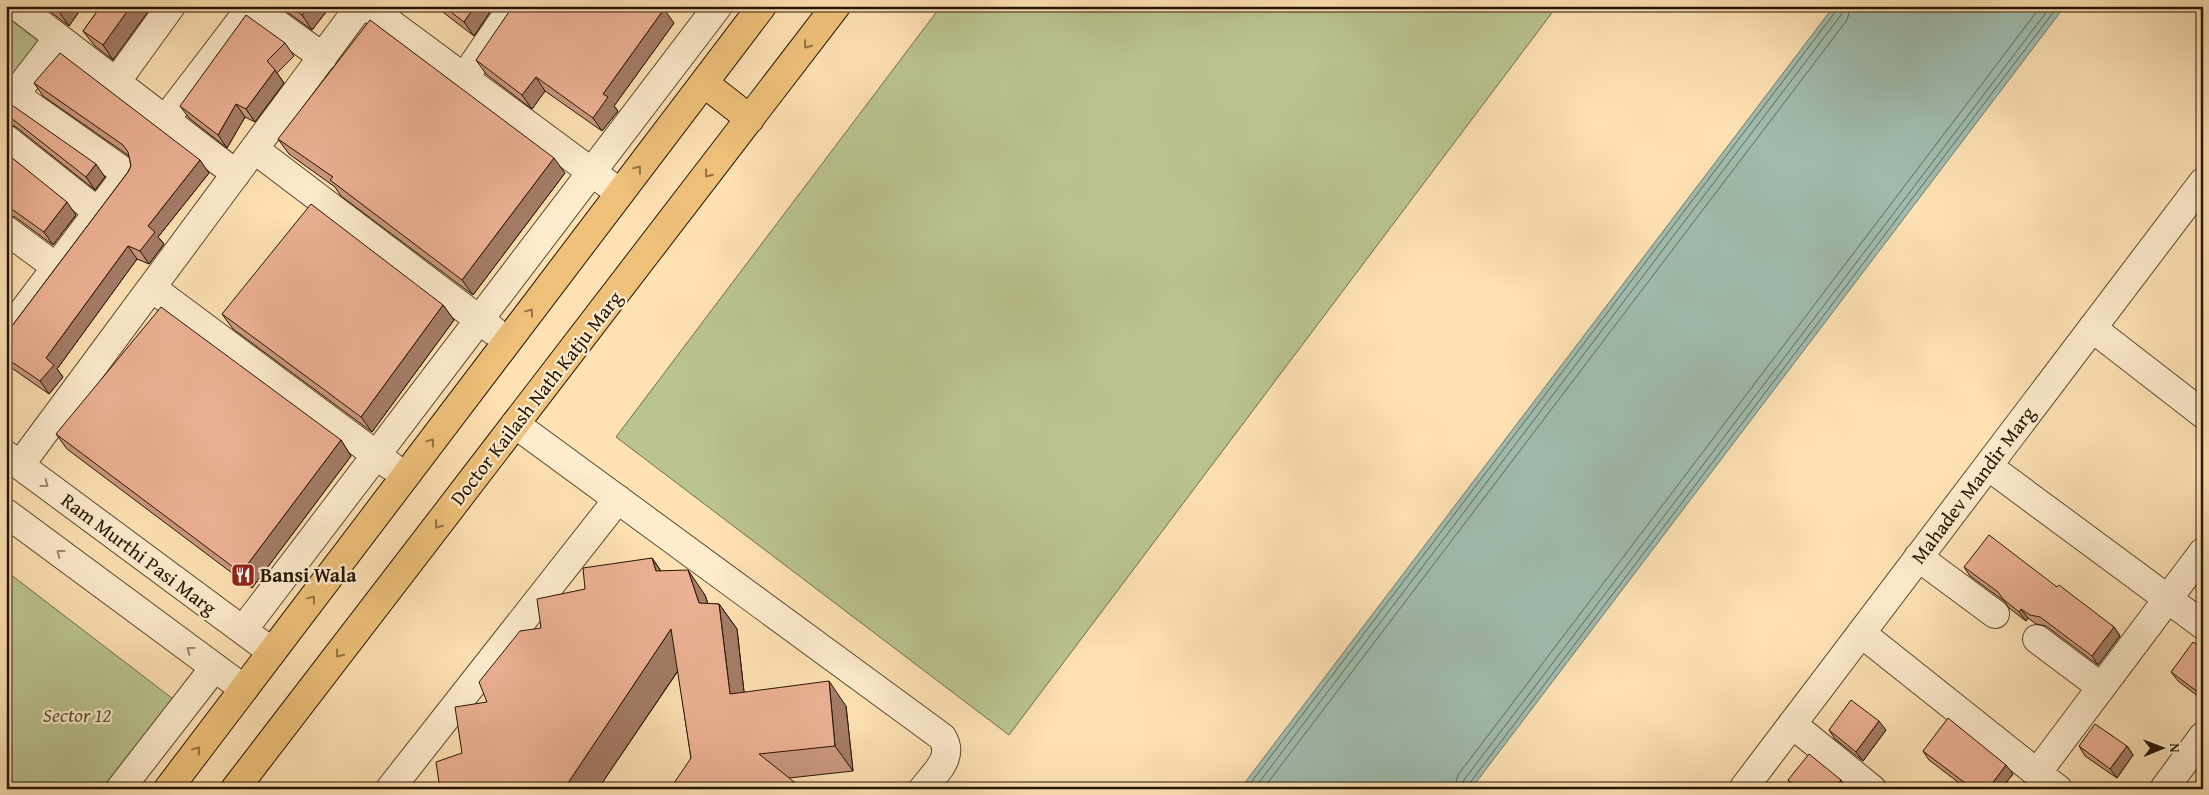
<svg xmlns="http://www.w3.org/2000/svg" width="2209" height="795" font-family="'Gentium Book Plus',serif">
<rect width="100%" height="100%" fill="#fee2b4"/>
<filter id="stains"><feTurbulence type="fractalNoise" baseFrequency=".004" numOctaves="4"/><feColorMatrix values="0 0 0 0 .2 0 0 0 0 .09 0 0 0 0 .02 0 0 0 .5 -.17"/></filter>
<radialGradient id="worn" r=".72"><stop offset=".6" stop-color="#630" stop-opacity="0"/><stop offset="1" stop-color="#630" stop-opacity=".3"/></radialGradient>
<path fill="#bac491" stroke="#706c48" d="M 6,6 L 47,36 L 6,92 Z
M 941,6 L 1557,6 L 1009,735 L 616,437 Z
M 6,571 L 177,702 L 111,789 L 6,789 Z"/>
<path fill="#a0bdb0" stroke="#6f796a" d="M 1834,6 L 2065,6 L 1471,789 L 1240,789 Z"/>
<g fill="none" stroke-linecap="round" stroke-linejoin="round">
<path stroke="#636858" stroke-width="1" d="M 1246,789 L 1836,11 L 1837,6
M 1254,789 L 1841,15 L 1844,6
M 1263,789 L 1847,20 L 1851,6
M 1454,789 L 1458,775 L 2041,6
M 1461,789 L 1464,780 L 2051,6
M 1468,789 L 1469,784 L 2058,6"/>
<g stroke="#5c482d" stroke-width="30">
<path id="minor" d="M 17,6 L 236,174
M 367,6 L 620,193
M 464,78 L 513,6
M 116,82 L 171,6
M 6,106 L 58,38
M 165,120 L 252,6 L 323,57
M 6,139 L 98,212
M 254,149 L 494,331
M 6,230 L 56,267
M 152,288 L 391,466
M 2092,328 L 2203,414
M 6,334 L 125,176 L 123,171 L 15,95
M 515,424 L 942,737 C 955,757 935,773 923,789
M 6,455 L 272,652
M 20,465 L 360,6
M 1988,466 L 2203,625
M 6,513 L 244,689
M 1918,557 L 1995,614
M 243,630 C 402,423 558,213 718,6
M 1861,633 L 2037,773 L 2203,552
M 2037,639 L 2101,687
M 1792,724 L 1872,789
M 2037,773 L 2058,789
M 120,789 L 214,668
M 390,789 L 618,499
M 1743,789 L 2203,182
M 2164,789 L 2203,736"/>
</g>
<g stroke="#261400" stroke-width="30">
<path id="major" d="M 704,83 L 750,119
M 168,789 L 762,6
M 235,789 L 836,6"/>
</g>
<use href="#minor" stroke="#feecce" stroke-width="28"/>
<use href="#major" stroke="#efc17a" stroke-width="28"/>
</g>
<path fill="#cb987f" stroke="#261400" d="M 43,6 L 83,6 L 69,26 Z
M 101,6 L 113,60 L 94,45 L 83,31 Z
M 279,6 L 323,6 L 326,12 L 312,30 Z
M 435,6 L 494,6 L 474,36 Z
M 674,23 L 614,106 L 618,111 L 602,131 L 545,91 L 532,109 L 486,74 L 476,60 Z
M 285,43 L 294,56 L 277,73 L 284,83 L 255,122 L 245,117 L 227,148 L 189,118 L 180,106 Z
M 34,83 L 209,173 L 158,237 L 164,244 L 149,264 L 137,259 L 57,369 L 63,377 L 49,394 L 6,364 L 6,333 L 9,330 L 128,172 L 131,166 L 129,156 L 43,96 Z
M 6,105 L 105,177 L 95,190 L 16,127 L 9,124 L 6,124 Z
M 278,139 L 565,173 L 473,295 L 341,196 L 335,187 L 289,154 Z
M 6,153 L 76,215 L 53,245 L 15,217 L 6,215 Z
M 443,305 L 454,320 L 372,432 L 233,329 L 222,314 Z
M 56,434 L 341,440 L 351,456 L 252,588 L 67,449 Z
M 652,558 L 661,571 L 705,595 L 708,604 L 719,604 L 737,629 L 744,692 L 846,706 L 853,771 L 789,778 L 691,758 L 678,671 L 598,789 L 440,789 L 462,753 L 487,702 L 541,628 L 585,589 Z
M 1964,567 L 2057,587 L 2114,627 L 2120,636 L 2098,665 L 2046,626 L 2036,624 L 2028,618 L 2026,621 L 2009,608 L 2004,601 L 1970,576 Z
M 2203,649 L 2203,700 L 2178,681 L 2171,672 Z
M 1829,730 L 1886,730 L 1863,761 L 1835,739 Z
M 2079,746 L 2127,746 L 2133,755 L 2117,778 L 2085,756 Z
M 1923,751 L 2013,774 L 2001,789 L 1967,789 L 1929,760 Z
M 1788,780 L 1841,780 L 1847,789 L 1794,789 Z"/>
<path fill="#a57c68" stroke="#261400" d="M 63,6 L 83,6 L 69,26 L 59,12 Z
M 131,6 L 152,6 L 113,60 L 103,45 Z
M 309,6 L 323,6 L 326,12 L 312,30 L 302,15 Z
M 475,6 L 494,6 L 474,36 L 464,22 Z
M 664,9 L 674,23 L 614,106 L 618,111 L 602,131 L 593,118 L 603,94 Z
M 275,70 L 284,83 L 255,122 L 246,109 Z
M 536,77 L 545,91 L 532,109 L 522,95 Z
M 236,104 L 245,117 L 227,148 L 218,135 Z
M 554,158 L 565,173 L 473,295 L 462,280 Z
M 200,160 L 209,173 L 158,237 L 164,244 L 149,264 L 140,251 L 148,226 Z
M 96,164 L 105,177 L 95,190 L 86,177 Z
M 67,202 L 76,215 L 53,245 L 44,232 Z
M 128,246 L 137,259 L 57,369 L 63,377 L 49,394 L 40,381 L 46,358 Z
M 443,305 L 454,320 L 372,432 L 361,417 Z
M 341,440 L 351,456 L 252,588 L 241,573 Z
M 652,558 L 669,583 L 656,571 Z
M 688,570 L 705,595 L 716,628 L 699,603 Z
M 719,604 L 737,629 L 747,719 L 730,694 Z
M 2021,609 L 2028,618 L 2026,621 L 2019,612 Z
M 2114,627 L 2120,636 L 2098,665 L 2092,656 Z
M 671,629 L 689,654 L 598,789 L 564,789 Z
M 829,681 L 846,706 L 853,771 L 835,746 Z
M 1879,721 L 1886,730 L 1863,761 L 1856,752 Z
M 2127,746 L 2133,755 L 2117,778 L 2110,769 Z
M 2006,765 L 2013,774 L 2001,789 L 1988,789 Z
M 8,776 L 17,789 L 6,789 L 6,779 Z
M 1841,780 L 1847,789 L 1834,789 Z"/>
<path fill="#ecb194" stroke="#261400" d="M 52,6 L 63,6 L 59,12 Z
M 101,6 L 131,6 L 103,45 L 83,31 Z
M 289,6 L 309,6 L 302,15 Z
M 443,6 L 475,6 L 464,22 Z
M 513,6 L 661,6 L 664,9 L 603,94 L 608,97 L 593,118 L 536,77 L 522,95 L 476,60 Z
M 246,15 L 285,43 L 267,61 L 275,70 L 246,109 L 236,104 L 218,135 L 180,106 Z
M 370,20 L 554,158 L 462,280 L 330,180 L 333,177 L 278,139 Z
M 60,53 L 200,160 L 148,226 L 155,232 L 140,251 L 128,246 L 46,358 L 54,365 L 40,381 L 6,358 L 6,333 L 9,330 L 128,172 L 131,166 L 128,152 L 123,145 L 34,83 Z
M 9,103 L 96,164 L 86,177 L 6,114 L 6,105 Z
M 6,153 L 67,202 L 44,232 L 6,205 Z
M 311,204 L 443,305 L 361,417 L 222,314 Z
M 161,307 L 341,440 L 241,573 L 56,434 Z
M 1989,535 L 2057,587 L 2059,585 L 2114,627 L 2092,656 L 2040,617 L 2030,615 L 2021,609 L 2019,612 L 2003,599 L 1998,592 L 1964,567 Z
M 652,558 L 656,571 L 688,570 L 699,603 L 719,604 L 730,694 L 829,681 L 835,746 L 759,754 L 803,789 L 670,789 L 691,758 L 671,629 L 564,789 L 440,789 L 436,762 L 462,753 L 455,707 L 487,702 L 479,682 L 520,631 L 541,628 L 537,599 L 585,589 L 583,568 Z
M 2193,642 L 2203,649 L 2202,695 L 2171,672 Z
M 1851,700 L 1879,721 L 1856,752 L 1829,730 Z
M 1948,718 L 2006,765 L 1988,789 L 1973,789 L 1923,751 Z
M 2095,724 L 2127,746 L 2110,769 L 2079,746 Z
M 1809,754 L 1841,780 L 1834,789 L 1799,789 L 1788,780 Z"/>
<defs><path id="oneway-chevron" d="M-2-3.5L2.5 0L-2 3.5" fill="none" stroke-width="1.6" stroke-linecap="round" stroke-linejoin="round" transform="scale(1.25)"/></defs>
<g stroke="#957343">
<use href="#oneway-chevron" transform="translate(807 45) rotate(128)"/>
<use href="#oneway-chevron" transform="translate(638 169) rotate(-53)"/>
<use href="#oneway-chevron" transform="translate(708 174) rotate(128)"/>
<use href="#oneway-chevron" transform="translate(530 312) rotate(-53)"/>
<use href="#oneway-chevron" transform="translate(431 442) rotate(-53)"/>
<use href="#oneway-chevron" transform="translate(438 525) rotate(128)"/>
<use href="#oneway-chevron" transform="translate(312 599) rotate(-53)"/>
<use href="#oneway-chevron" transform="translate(339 654) rotate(128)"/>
<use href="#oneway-chevron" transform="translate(197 750) rotate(-53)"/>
</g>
<g stroke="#9d8b71">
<use href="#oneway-chevron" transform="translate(45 484) rotate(37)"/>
<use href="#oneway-chevron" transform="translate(60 553) rotate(-143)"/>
<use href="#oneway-chevron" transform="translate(190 650) rotate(-143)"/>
</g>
<defs>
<g id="restaurant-square" transform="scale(1.25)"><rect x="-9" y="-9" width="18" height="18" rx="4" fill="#8f2418" stroke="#feecce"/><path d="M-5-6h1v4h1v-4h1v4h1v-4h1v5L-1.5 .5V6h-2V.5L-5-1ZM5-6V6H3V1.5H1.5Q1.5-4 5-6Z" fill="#fff"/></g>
</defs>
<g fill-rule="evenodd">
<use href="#restaurant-square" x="243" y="575"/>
</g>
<g text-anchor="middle" stroke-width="4.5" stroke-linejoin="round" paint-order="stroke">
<g font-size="20" fill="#261400" stroke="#feecce">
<text transform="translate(536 398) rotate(-52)" y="7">Doctor Kailash Nath Katju Marg</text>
<text transform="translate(1973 485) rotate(-53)" y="7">Mahadev Mandir Marg</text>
<text transform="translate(139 554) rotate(37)" y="7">Ram Murthi Pasi Marg</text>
</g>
<g font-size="20" font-weight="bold" fill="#261400" stroke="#feecce" text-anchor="start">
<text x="260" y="582">Bansi Wala</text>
</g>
<g font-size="20" font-style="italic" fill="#5a5233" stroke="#feecce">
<text x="77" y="722">Sector 12</text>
</g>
</g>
<rect width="2209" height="795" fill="none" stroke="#fee2b4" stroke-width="25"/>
<rect x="8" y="8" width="2194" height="780" fill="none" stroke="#261400" stroke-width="2.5"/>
<rect x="12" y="12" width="2184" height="770" fill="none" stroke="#261400"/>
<g transform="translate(2162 748) rotate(89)" stroke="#feecce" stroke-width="4" paint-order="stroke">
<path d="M0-4L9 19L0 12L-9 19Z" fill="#261400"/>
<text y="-8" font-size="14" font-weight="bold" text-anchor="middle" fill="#261400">N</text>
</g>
<rect width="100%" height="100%" filter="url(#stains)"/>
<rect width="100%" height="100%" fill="url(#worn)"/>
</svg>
